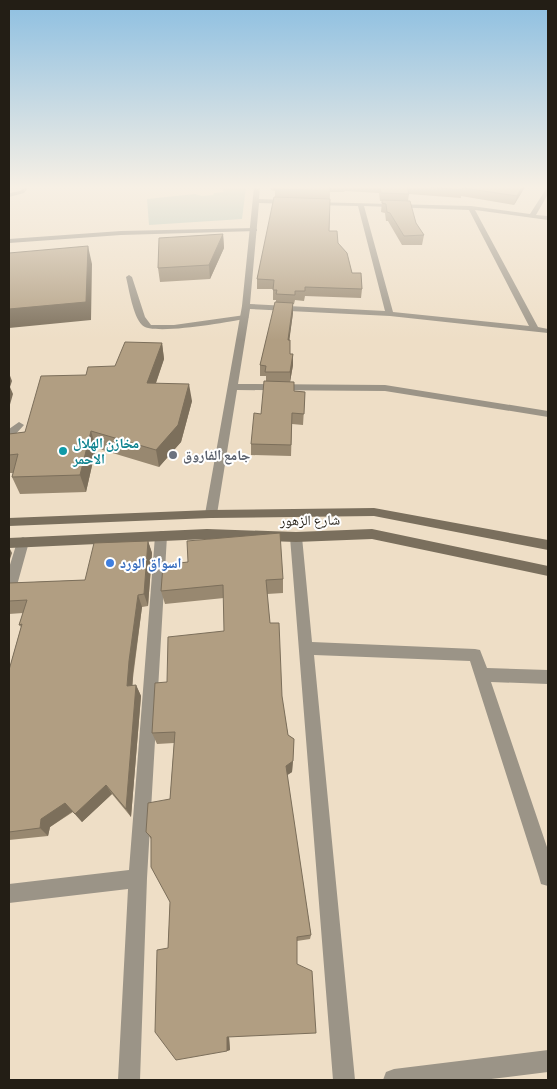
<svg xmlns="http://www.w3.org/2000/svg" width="557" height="1089" font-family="Commissioner,'Noto Naskh Arabic',sans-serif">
<rect width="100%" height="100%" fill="#eedec6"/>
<path fill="#b5c5b5" d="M 221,187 L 246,187 L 242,219 L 149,225 L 147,199 L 195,194 L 202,196 L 213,195 L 214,193 L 224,192 Z"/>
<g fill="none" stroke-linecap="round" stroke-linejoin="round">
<path fill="#9b9487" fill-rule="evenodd" d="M 24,187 L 29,187 L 24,193 L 9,197 L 9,193 L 20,191 Z
M 255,228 L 257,229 L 257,231 L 121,235 L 9,243 L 9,239 L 121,231 Z
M 129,275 L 132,277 L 145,317 L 151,325 L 174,325 L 245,315 L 249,317 L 245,319 C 227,322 152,336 142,325 C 133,316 129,289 126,277 Z"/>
<path fill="#9b9487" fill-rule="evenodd" d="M 254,187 L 260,187 L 259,199 L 289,200 L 292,202 L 289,204 L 259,203 L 250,304 L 385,311 L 358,206 L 314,205 L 312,202 L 471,206 L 530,214 L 546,189 L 548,188 L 548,194 L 536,215 L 548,216 L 548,220 L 475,210 L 538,327 L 548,329 L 548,333 L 390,316 L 250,309 L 238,384 L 385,385 L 548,411 L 548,417 L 385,391 L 237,390 L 217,514 L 215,517 L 207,517 L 205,514 L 242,306 ZM 364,206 L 469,210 L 529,326 L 393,312 Z
M 19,422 L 24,425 L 13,437 L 9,438 L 9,429 Z
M 161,531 L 165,533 L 167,536 L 147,878 L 140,1080 L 118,1080 L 128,889 L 9,903 L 9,884 L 129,870 L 155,536 L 157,533 Z
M 296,532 L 300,534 L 302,537 L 312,642 L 475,649 L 480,650 L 487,668 L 548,670 L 548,684 L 491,682 L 548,850 L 548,886 L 541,884 L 539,877 L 470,661 L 314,655 L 355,1080 L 333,1080 L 290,537 L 292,534 Z
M 23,537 L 27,539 L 29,542 L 16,589 L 14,593 L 9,594 L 9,568 L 17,542 L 19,539 Z
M 548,1050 L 548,1072 L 483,1080 L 383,1080 L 386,1072 L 394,1069 Z"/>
<path fill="#7a6f5d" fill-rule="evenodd" d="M 374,508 L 548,540 L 548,550 L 374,516 L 211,518 L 9,526 L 9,518 L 211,510 Z
M 207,529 L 296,532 L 372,529 L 548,566 L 548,576 L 372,539 L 296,542 L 207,539 L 9,548 L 9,538 Z"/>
</g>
<path fill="#988870" d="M 271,187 L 525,187 L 514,205 L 461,196 L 461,198 L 409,194 L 408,201 L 416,223 L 424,235 L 422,245 L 402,245 L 388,221 L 386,221 L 385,213 L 381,212 L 382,201 L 380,201 L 379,193 L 345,191 L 344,192 L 330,192 L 329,231 L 338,243 L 352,273 L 362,289 L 361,298 L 305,296 L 304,301 L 295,300 L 294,304 L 293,304 L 293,313 L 289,340 L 290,354 L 293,354 L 293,365 L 290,382 L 294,391 L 305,392 L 303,425 L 292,424 L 291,456 L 251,455 L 251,444 L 261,414 L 266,381 L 266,376 L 260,376 L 260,365 L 276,302 L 276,300 L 273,300 L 273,289 L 257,289 L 257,279 L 275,197 L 275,191 L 271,190 Z
M 223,234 L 224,248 L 210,279 L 160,282 L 158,268 Z
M 162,343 L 164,359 L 156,383 L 192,401 L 181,442 L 159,467 L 96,448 L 86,492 L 20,494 L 12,477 L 13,473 L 9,473 L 9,434 L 25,432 L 86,375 L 115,366 Z
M 148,541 L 152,553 L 148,606 L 142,607 L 132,686 L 136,685 L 141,696 L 131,817 L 112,794 L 82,822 L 73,812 L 50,827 L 48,836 L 9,840 L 9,670 L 21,627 L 19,625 L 23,613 L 9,614 L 9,583 L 85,580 Z
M 163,565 L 283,579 L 283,593 L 267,594 L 270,623 L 288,735 L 294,739 L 292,772 L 287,775 L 311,935 L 310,939 L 297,941 L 229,1037 L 230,1050 L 227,1051 L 168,948 L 170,902 L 151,839 L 146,832 L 170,799 L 174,743 L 157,744 L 152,733 L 167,682 L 224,631 L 224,598 L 165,604 L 161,591 Z"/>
<path fill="#7c6f5b" d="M 522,187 L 525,187 L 514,205 L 517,196 Z
M 223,234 L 224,248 L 210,279 L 209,265 Z
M 88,246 L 92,264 L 91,320 L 9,328 L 9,309 Z
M 293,303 L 293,313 L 288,350 L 288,340 Z
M 162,343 L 164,359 L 150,400 L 147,383 Z
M 293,354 L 293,365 L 290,382 L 290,372 Z
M 9,373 L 12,381 L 10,387 L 13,394 L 9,408 Z
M 189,384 L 192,401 L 181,442 L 159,467 L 156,450 Z
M 91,431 L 96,448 L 86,492 L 80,475 Z
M 148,541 L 152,553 L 148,606 L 144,594 Z
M 9,547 L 12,553 L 9,562 Z
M 138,595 L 142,607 L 133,673 L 132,697 L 127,686 L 129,661 Z
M 136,685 L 141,696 L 131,817 L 126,809 Z
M 293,761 L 292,772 L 286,776 L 286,766 Z
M 106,785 L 112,794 L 82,822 L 75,814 Z
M 65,803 L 73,811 L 50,827 L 48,836 L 40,828 L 41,819 Z
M 227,1037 L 229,1037 L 230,1050 L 227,1051 Z"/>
<path fill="#b19e82" stroke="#7c6f5b" d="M 276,187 L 330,187 L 330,191 L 275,189 Z
M 380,187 L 407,187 L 409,194 L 381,193 Z
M 430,187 L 522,187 L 517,196 L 463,188 L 462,190 Z
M 274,197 L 330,199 L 329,231 L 337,231 L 338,243 L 347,253 L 352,273 L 361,273 L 362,289 L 305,287 L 305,291 L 295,291 L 295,295 L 276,294 L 277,290 L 273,290 L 274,280 L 257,279 Z
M 382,200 L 410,201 L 416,223 L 424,235 L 404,236 L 390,213 L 387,212 L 386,204 L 382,203 Z
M 223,234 L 209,265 L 158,268 L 159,238 Z
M 88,246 L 86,302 L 9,309 L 9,253 Z
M 275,302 L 293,303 L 288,340 L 290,340 L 290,354 L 293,354 L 290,372 L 265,372 L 266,366 L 260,365 Z
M 125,342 L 162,343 L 147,383 L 189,384 L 178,425 L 156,450 L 91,431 L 80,475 L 12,477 L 18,454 L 9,455 L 9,434 L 25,432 L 41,376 L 86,375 L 88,367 L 115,366 Z
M 264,381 L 294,382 L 294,391 L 305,392 L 304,414 L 292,413 L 291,445 L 251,444 L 254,413 L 261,414 Z
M 280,533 L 283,579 L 266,580 L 270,623 L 279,623 L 282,696 L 288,735 L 294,739 L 293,761 L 286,766 L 311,935 L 297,937 L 297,964 L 312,971 L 316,1033 L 227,1037 L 227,1051 L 176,1060 L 155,1032 L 157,950 L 168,948 L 170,902 L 151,867 L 151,837 L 146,832 L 148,803 L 170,799 L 175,732 L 152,733 L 155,683 L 167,682 L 168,637 L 224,631 L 223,585 L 161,591 L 163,565 L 188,562 L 187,541 Z
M 148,541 L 144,594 L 138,595 L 129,661 L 127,686 L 136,685 L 126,809 L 106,785 L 75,814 L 65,803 L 41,819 L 40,828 L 9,832 L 9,670 L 22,624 L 19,625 L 27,600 L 9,601 L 9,583 L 85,580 L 94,543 Z"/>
<linearGradient id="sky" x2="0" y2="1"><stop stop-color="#8dbfe1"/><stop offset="0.55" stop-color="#f7f0e5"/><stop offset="1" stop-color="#f7f0e5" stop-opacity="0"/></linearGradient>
<rect width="557" height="340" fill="url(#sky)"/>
<circle fill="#0f9aa8" stroke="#fff" stroke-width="2" cx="63" cy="451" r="5"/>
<circle fill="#6b7280" stroke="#fff" stroke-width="2" cx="173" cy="455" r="5"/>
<circle fill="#3f7fe0" stroke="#fff" stroke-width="2" cx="110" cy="563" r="5"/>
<g text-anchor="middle" stroke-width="4" stroke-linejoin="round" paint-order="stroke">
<g font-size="14" font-weight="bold" fill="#0d838f" stroke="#fff" text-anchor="start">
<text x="73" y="448">مخازن الهلال<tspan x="73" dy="16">الاحمر</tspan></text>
</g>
<g font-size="14" font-weight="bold" fill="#5b616d" stroke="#fff" text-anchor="start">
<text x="183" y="460">جامع الفاروق</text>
</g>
<g font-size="14" fill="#231e15" stroke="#fff">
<text transform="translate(310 520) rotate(-1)" y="5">شارع الزهور</text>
</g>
<g font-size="14" font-weight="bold" fill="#366cbe" stroke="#fff" text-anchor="start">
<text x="120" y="568">اسواق الورد</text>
</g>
</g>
<rect width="557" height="1089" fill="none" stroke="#231e15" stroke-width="20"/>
</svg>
